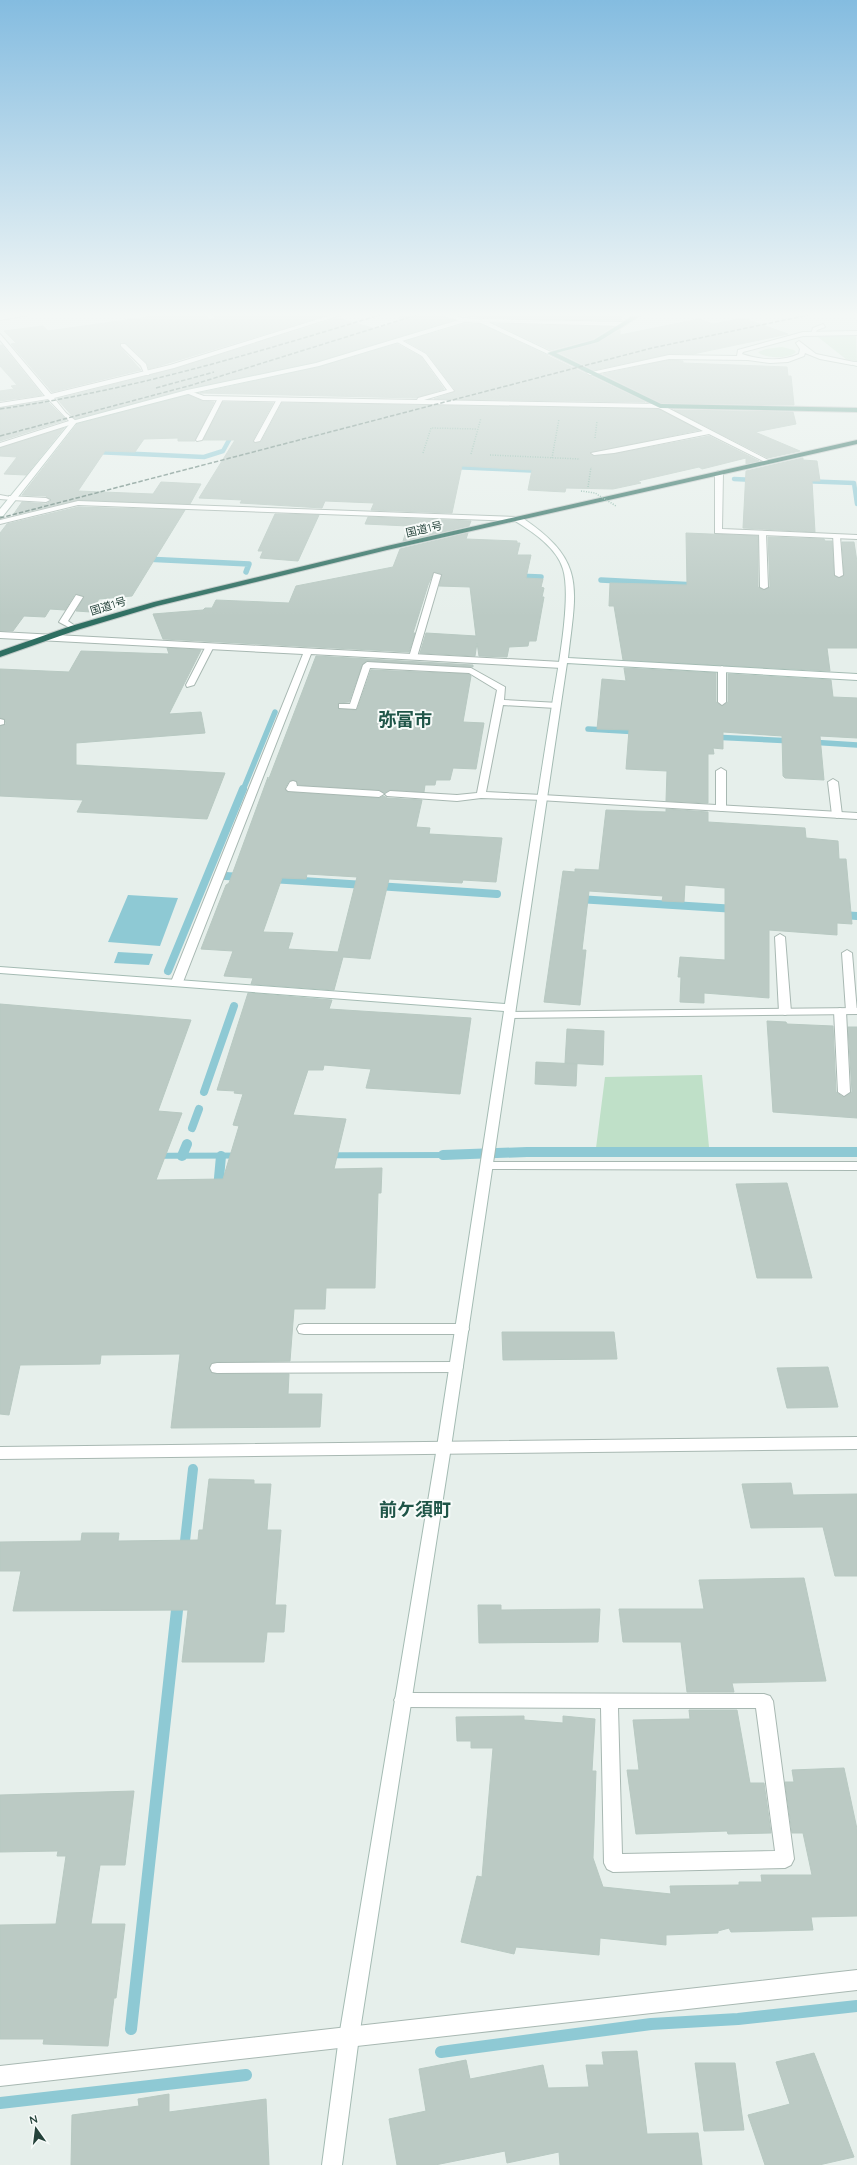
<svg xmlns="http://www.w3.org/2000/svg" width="857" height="2165" font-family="Quicksand,'Noto Sans JP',sans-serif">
<rect width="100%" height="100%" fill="#e6efeb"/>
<path fill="#bfe0c8" d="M 856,335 L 857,361 L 847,360 L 818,337 Z
M 782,347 L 794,350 L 796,352 C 789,359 765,359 758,352 L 766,349 Z
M 702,1075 L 709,1147 L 596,1148 L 605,1077 Z"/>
<path fill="#8ec9d4" d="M 128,895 L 178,898 L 160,946 L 108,942 Z
M 118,952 L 153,954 L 149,965 L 114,963 Z
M 454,1152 L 453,1158 L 82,1159 L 82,1153 Z"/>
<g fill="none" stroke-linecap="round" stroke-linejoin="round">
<path stroke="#8ec9d4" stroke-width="4.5" d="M 279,316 L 294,314
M 95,452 L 204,457 L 223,451 L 234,431
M 452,467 L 542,471
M 734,479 L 755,480
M 801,481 L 854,483 L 857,504"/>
<path stroke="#8ec9d4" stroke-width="5.5" d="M 145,559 L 249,564 L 246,572
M 516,576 L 541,577
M 601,580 L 696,585
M 588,729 L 639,732
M 712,737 L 793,741
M 810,742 L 857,745
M 243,790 L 275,712"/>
<path stroke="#8ec9d4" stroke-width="8" d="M 226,876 L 241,877
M 271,879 L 365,885
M 377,886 L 497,894
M 578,899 L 736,909
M 842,915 L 857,916
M 168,971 L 243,789
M 204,1092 L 234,1006
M 192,1128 L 199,1109"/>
<path stroke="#8ec9d4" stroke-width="10" d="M 443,1155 L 527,1152 L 857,1152
M 182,1156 L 187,1144
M 218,1189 L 221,1156
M 184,1550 L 193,1469"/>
<path stroke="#8ec9d4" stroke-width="12" d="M 131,2029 L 178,1601
M 441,2052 L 651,2024 L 738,2019 L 857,2006
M 0,2103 L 246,2075"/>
</g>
<path fill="#bbcac4" stroke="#b8c9c2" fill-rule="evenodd" d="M 143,314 L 204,314 L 210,320 L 216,319 L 213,314 L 328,315 L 149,369 L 147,363 L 126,343 L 121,342 L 120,347 L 141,370 L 52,392 L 11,344 L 16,343 L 4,331 L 43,326 L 48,331 L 147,317 Z
M 400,314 L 442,314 L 443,317 L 453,320 L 316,362 L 187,389 L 75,419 L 57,399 L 174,369 L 338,318 L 376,329 L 399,322 Z
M 455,314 L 622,314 L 621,320 L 481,318 Z
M 743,318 L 788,334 L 693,354 L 669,354 L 594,370 L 560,353 L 598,343 L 620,330 L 620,335 L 699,319 L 713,324 Z
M 465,324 L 481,324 L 645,402 L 434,399 L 454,392 L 455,390 L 427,353 L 406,341 Z
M 496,324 L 612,327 L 593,339 L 551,350 Z
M 397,344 L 421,357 L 444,389 L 416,398 L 200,393 L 319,367 Z
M 0,345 L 2,345 L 42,395 L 0,401 L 0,391 L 14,389 L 11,386 L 17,385 L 0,366 Z
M 669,360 L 683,361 L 683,363 L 787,367 L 788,376 L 791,376 L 794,405 L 661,403 L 603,374 Z
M 188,395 L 202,401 L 214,402 L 195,441 L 178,441 L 178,438 L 144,439 L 135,452 L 105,451 L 78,491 L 153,494 L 161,482 L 201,484 L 190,504 L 78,500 L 13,515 L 22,502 L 46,504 L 51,501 L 46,496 L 22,495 L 77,424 Z
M 47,401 L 66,420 L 0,441 L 0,408 Z
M 223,402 L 273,403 L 253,440 L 255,443 L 261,442 L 282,403 L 659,409 L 699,430 L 590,453 L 594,456 L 614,454 L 709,436 L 759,461 L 746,464 L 746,458 L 702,469 L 699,467 L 638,481 L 641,483 L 613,489 L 566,488 L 565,492 L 528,490 L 532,470 L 462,466 L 452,513 L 371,510 L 374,503 L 325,501 L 322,508 L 240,503 L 242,500 L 199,498 L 235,440 L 203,440 Z
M 674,410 L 793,412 L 796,424 L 755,432 L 800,451 L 768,458 Z
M 64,428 L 26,475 L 4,474 L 17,457 L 0,456 L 0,448 Z
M 803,458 L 803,460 L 817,461 L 820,481 L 812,481 L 815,532 L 743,528 L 746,471 Z
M 78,507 L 185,510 L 132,596 L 99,599 L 91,612 L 76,611 L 84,596 L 75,594 L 65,610 L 50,609 L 45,617 L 24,616 L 13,631 L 0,631 L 0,533 L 7,524 Z
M 275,514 L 319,515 L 298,561 L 260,558 L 263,551 L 258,551 Z
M 368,517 L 471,521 L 469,526 L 403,541 L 408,526 L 365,524 Z
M 468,533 L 466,539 L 517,541 L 517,543 L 520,543 L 517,555 L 531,555 L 526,578 L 543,579 L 541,587 L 544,588 L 542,597 L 544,597 L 536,641 L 529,641 L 528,646 L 509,647 L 507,657 L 479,656 L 477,643 L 475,656 L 420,653 L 426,633 L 476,636 L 470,587 L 439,586 L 442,574 L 434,572 L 428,585 L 413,633 L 415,633 L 409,652 L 163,639 L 153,614 L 203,610 L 205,608 L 212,608 L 216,600 L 289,603 L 296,586 L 393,567 L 400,549 Z
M 686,533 L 758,536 L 758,587 L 763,590 L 770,587 L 768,537 L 824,539 L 825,541 L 832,541 L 834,575 L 838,578 L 844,575 L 842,542 L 854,542 L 857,562 L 857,648 L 827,648 L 830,671 L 623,660 L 614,606 L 609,606 L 610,583 L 687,585 Z
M 167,648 L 201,650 L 169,714 L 201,712 L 205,733 L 76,743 L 76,765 L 225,773 L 207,819 L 77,812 L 83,800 L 0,796 L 0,726 L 6,724 L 5,719 L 0,718 L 0,669 L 69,672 L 81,651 L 169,654 Z
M 316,656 L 473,665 L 473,667 L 366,661 L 362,665 L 349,702 L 338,703 L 338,708 L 357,710 L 371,670 L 469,674 L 471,676 L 463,722 L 484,723 L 476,769 L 453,768 L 450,780 L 436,780 L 435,785 L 425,785 L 424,792 L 390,790 L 384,793 L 379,790 L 298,785 L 296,781 L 293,780 L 289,781 L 285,788 L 287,792 L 379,798 L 384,796 L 387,798 L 422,800 L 416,827 L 430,828 L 429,834 L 502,838 L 496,882 L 463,880 L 462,883 L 389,879 L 370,959 L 343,957 L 334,990 L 251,984 L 253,978 L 224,976 L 233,951 L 201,949 L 226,885 L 229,883 L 268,777 L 268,781 ZM 307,874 L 357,877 L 338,952 L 288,949 L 293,933 L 263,932 L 282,878 L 306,879 Z
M 624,668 L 716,673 L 716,702 L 722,706 L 728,702 L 728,674 L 831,680 L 833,697 L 857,698 L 857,738 L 820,736 L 824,780 L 785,778 L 783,776 L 782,736 L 723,732 L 723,749 L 713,748 L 714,754 L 708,754 L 708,803 L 666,801 L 667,771 L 626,769 L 629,730 L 597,729 L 602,679 L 626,681 Z
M 666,809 L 708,812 L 708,822 L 805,828 L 806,838 L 838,841 L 839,859 L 846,859 L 852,924 L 837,923 L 837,935 L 769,930 L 769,998 L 704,993 L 704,1003 L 680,1002 L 681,977 L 678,977 L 680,957 L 725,960 L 725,888 L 685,885 L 684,902 L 662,901 L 663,896 L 589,891 L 582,950 L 586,950 L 580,1005 L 544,1002 L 563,871 L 575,872 L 575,869 L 599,870 L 606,810 L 666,812 Z
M 248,993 L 332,1000 L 329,1009 L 471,1018 L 460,1094 L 366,1088 L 371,1069 L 324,1065 L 323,1070 L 308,1070 L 293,1115 L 346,1119 L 334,1169 L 382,1168 L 381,1193 L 378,1193 L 375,1288 L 326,1288 L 325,1309 L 294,1309 L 290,1361 L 217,1362 L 211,1363 L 209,1369 L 212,1373 L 217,1374 L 289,1374 L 288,1394 L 322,1394 L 320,1427 L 171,1428 L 180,1354 L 101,1355 L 100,1364 L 20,1365 L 9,1415 L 0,1414 L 0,1004 L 191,1020 L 158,1111 L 182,1113 L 156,1180 L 223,1179 L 239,1126 L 233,1125 L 243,1094 L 234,1093 L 235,1091 L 217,1090 Z
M 767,1021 L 786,1022 L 787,1024 L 833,1026 L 836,1092 L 843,1097 L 852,1092 L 848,1027 L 857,1027 L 857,1118 L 773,1112 Z
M 567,1029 L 604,1031 L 603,1065 L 565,1063 Z
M 536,1062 L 577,1064 L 576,1086 L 535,1084 Z
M 787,1183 L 812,1278 L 757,1278 L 736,1184 Z
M 502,1332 L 614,1332 L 617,1359 L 503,1360 Z
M 828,1367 L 838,1407 L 787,1408 L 777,1368 Z
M 209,1479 L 254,1480 L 254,1484 L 271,1484 L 267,1530 L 281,1530 L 275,1605 L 286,1605 L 284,1632 L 267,1632 L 264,1662 L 182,1662 L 188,1610 L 13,1611 L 21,1571 L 0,1571 L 0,1542 L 81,1541 L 82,1533 L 119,1533 L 118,1541 L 198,1540 L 199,1530 L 203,1530 Z
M 791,1483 L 793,1495 L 857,1494 L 857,1576 L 835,1576 L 823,1527 L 751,1528 L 742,1484 Z
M 804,1578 L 826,1681 L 732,1683 L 734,1692 L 687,1692 L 681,1642 L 623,1642 L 619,1609 L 704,1609 L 699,1580 Z
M 478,1605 L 501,1605 L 501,1610 L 600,1609 L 598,1642 L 479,1643 Z
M 689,1710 L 737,1710 L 750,1783 L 764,1783 L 771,1833 L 728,1834 L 727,1831 L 636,1834 L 627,1770 L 639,1770 L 633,1720 L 690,1719 Z
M 524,1716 L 524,1720 L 563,1723 L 563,1716 L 595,1719 L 592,1771 L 596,1771 L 593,1858 L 603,1887 L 671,1894 L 670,1886 L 739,1885 L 739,1882 L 762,1882 L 761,1875 L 812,1875 L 803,1833 L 792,1833 L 785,1782 L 794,1782 L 792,1770 L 844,1768 L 857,1829 L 857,1916 L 811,1917 L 813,1930 L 731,1932 L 729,1928 L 718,1931 L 718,1933 L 666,1935 L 666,1945 L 600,1938 L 599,1955 L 516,1947 L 514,1954 L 461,1942 L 477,1876 L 482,1877 L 493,1748 L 471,1748 L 471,1741 L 457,1741 L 456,1717 Z
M 134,1791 L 125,1865 L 100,1865 L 91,1924 L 125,1924 L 116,1998 L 114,1998 L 108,2046 L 43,2044 L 44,2039 L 0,2039 L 0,1925 L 56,1924 L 66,1856 L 57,1856 L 58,1851 L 0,1852 L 0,1795 Z
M 637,2051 L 647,2134 L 698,2133 L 702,2165 L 560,2165 L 559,2152 L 507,2163 L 505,2151 L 435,2165 L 397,2165 L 389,2119 L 426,2111 L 419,2069 L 466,2060 L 470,2079 L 543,2065 L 548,2088 L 589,2087 L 586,2065 L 604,2065 L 602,2052 Z
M 814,2053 L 854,2157 L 819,2165 L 765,2165 L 748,2115 L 790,2104 L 776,2062 Z
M 695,2063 L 735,2063 L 744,2130 L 704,2131 Z
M 169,2094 L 169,2112 L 266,2099 L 269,2165 L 71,2165 L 72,2115 L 139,2106 L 138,2099 Z"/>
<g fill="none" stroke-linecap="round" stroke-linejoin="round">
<g stroke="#a8b8b2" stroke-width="2">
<path id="lane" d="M 205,314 L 211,314 L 215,318 L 210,319 Z
M 823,324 L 825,327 L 817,330 L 815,334 L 811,334 L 813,328 Z
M 121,344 L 125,344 L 146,364 L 149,375 L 145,375 L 141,366 L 121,346 Z
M 218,398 L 223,399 L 202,440 L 197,441 L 196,440 Z
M 277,399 L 282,400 L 260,441 L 255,442 L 254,441 Z
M 9,496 L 46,498 L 50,500 L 46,502 L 12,500 L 9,500 Z
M 759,531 L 766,533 L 768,587 L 764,589 L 760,587 Z
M 833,534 L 840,536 L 843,575 L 839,577 L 835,575 Z
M 434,573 L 441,575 L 417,657 L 410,659 L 409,657 Z
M 76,595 L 83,597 L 68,621 L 78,628 L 74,630 L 59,622 Z
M 206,646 L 213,648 L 194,685 L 187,687 L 186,685 Z
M 367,662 L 471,668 L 505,687 L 504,700 L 559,703 L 560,705 L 556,708 L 503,705 L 486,792 L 542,795 L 547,798 L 545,800 L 481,798 L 457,801 L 387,796 L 385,794 L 390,791 L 457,795 L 477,793 L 497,690 L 469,673 L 370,668 L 356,709 L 339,708 L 339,704 L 350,704 L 363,665 Z
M 722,666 L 726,669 L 726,702 L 722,705 L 718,702 L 718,669 Z
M 0,719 L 4,720 L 4,724 L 0,725 Z
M 721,768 L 726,771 L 726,808 L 721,811 L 716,808 L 716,771 Z
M 833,779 L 838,782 L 842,815 L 837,818 L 832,815 L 828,782 Z
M 293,781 L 296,782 L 297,786 L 379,791 L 384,794 L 379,797 L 288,791 L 286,789 L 290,782 Z
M 780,934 L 785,937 L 791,1012 L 785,1015 L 779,1012 L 775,937 Z
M 847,950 L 852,953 L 857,1012 L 852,1014 L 846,1011 L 842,953 Z
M 840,1008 L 846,1011 L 850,1092 L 844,1096 L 838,1092 L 834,1011 Z
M 304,1324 L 462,1324 L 467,1325 L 469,1329 L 467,1333 L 462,1334 L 304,1334 L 299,1333 L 297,1329 L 299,1325 Z
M 456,1362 L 461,1363 L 463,1367 L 461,1371 L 456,1372 L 217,1373 L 212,1372 L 210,1368 L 212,1364 L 217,1363 Z"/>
</g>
<g stroke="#a8b8b2" stroke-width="2">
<path id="street" d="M 335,314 L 344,314 L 174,368 L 54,398 L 66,413 L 76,421 L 76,423 L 0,447 L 0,443 L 69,421 L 48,399 L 0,407 L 0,403 L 45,396 L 0,340 L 0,334 L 51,394 L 170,365 Z
M 443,314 L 450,314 L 468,320 L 465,322 L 443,316 Z
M 482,319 L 622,322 L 625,324 L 622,326 L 480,322 Z
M 857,331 L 857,335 L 803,336 L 743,352 L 742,354 C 760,360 781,362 799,354 L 800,349 L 796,343 L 799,341 L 816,354 L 854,362 L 852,365 L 820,359 L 805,353 L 804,356 L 788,362 L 770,363 L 748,360 L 669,359 L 590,375 L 587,373 L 669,355 L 737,356 L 738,350 L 803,332 Z
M 397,340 L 401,340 L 426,354 L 454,391 L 424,400 L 660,404 L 772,462 L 767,463 L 709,434 L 614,453 L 594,455 L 591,453 L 703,431 L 659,408 L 203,400 L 184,392 L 187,390 L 204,396 L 417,400 L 418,398 L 447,390 L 422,356 L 397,342 Z
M 719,471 L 723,473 L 722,529 L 857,535 L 857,539 L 715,533 L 715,473 Z
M 0,495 L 16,498 L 12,500 L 0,499 Z
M 78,501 L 518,517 L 522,519 L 518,521 L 78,505 L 0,524 L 0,520 Z
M 0,632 L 562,662 L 566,665 L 562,668 L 311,654 L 183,982 L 177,985 L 171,982 L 303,654 L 0,638 Z
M 542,795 L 857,813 L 857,819 L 539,800 L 537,798 Z
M 857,1008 L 857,1014 L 510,1018 L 504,1015 L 510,1012 Z
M 487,1162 L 857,1162 L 857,1170 L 483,1169 L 481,1166 Z
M 857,1437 L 857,1449 L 0,1459 L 0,1447 Z
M 403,1693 L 764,1694 L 770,1696 L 773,1701 L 794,1859 L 791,1865 L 785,1868 L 613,1872 L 607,1869 L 604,1863 L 601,1708 L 403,1707 L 397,1705 L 394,1700 L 397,1695 ZM 618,1708 L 756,1708 L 775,1851 L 622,1854 Z
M 857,1970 L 857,1990 L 0,2086 L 0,2066 Z"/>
</g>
<g stroke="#a4bbb3" stroke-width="2">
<path id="secondary" d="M 18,314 L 34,314 L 0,320 L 0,316 Z
M 465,318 L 484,320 L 553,353 L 548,354 L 481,323 L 465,322 L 319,366 L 188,394 L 76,423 L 3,516 L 0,516 L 0,509 L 72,421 L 187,390 L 316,363 Z
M 850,362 L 857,362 L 857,366 L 850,364 Z
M 515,517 L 521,517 C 587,561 576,587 568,658 L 857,674 L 857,680 L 567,663 L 451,1447 L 359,2037 L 342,2165 L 322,2165 L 339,2037 L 437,1447 L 504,1011 L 0,973 L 0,967 L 505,1004 C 521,904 536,805 552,705 C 557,673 572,598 563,569 C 557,548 533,532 515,521 Z"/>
</g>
<g stroke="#c2cac8" stroke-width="2">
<path id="primary" d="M 636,314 L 643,314 L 598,342 L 556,353 L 661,404 L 857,408 L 857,412 L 660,408 L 547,353 L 594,340 Z"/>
</g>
<g stroke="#c2cac8" stroke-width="2">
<path id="highway" d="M 857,440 L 857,444 L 387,550 L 157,606 L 77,630 L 0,657 L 0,651 L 71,626 L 154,602 L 387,546 Z"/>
</g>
<path stroke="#86b3a5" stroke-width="1.5" stroke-dasharray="1 1.5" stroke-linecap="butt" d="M 399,314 L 401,314
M 595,438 L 597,421
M 423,453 L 431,428 L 477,429
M 471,454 L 481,418
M 490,455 L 580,459
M 552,458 L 559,419
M 588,487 L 591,467"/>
<use href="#lane" fill="#fff" fill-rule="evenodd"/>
<use href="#street" fill="#fff" fill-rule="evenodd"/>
<use href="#secondary" fill="#fff" fill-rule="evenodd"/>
<use href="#primary" fill="#6aa596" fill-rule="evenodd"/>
<use href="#highway" fill="#2f6f62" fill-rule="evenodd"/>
<path stroke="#5f7d75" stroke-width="1.5" stroke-dasharray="4.5 2" stroke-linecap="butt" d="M 156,388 L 214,372
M 0,409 C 133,390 255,353 383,314
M 0,436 L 192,385 L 420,314
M 0,518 L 652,348 L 813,314"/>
<path stroke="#86b3a5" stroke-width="1.5" stroke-dasharray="1 1.5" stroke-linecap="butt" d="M 581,491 L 595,493 L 616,506"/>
</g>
<linearGradient id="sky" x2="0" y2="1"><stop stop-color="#84bce0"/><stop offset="0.51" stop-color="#f4f8f6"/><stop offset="1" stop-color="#f4f8f6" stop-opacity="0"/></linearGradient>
<rect width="857" height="617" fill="url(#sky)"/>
<g text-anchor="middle" stroke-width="4" stroke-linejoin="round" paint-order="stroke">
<g font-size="11" fill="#24423a" stroke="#f7fbf9">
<text transform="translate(424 529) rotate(-13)" y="4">国道1号</text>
<text transform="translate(108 606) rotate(-17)" y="4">国道1号</text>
</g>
<g font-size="18" font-weight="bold" fill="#1f5548" stroke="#f7fbf9">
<text x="405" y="726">弥富市</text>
</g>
<g font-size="18" font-weight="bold" fill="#1f5548" stroke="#f7fbf9">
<text x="415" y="1516">前ケ須町</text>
</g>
</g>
<g transform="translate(36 2129) rotate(346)" stroke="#f7fbf9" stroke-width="3" paint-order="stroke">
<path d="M0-3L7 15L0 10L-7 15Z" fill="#24423a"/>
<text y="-6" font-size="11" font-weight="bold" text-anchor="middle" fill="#24423a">N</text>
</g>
</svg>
